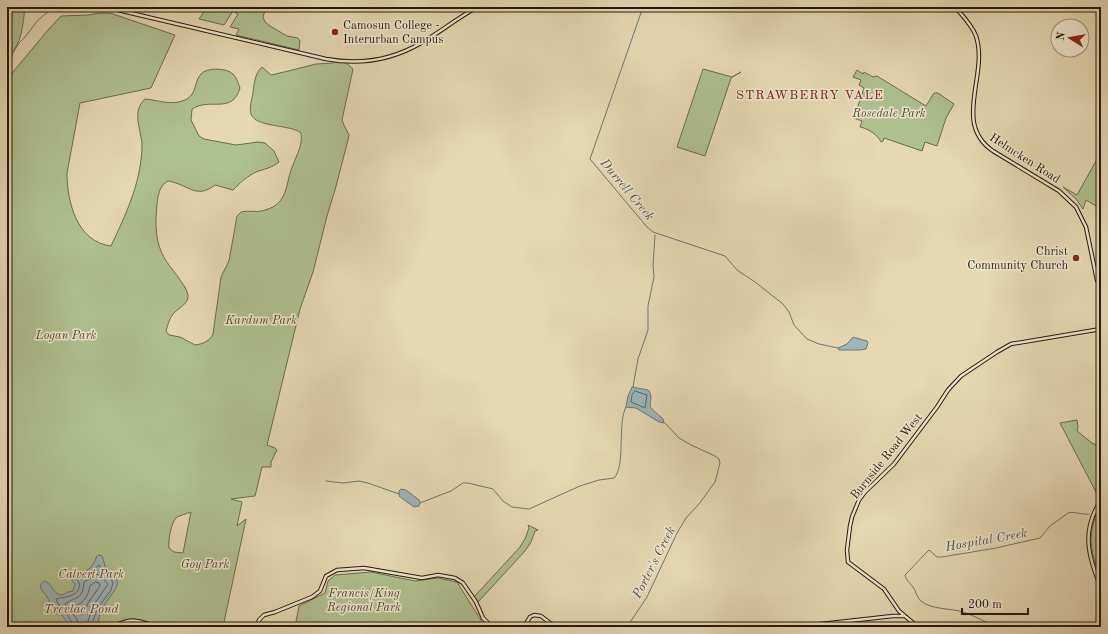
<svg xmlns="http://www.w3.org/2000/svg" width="1108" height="634" font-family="'Old Standard TT',serif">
<rect width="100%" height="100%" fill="#e5d8b3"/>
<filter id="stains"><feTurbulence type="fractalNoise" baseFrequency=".005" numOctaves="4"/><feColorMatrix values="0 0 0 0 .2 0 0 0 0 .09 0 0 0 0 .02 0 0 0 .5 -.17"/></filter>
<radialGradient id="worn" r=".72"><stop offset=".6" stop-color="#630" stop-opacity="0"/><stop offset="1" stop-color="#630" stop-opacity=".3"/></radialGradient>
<path fill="#afc091" stroke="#6a6c4e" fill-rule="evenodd" d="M 7,7 L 25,7 C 23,24 22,46 7,57 Z
M 207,7 L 266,7 L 263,17 L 265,22 L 270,26 L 287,36 L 298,38 L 300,41 L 299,50 L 236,35 L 239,29 L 230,27 L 238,14 L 233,11 L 224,25 L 199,19 Z
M 99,13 L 110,13 L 175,35 L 151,88 L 80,103 L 67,173 C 67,202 77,242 111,246 C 126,214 140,185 142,149 C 143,132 130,113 145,99 C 158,100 171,106 185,100 C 197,95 194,81 201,74 C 207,67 227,68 233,74 C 237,78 238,83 240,88 C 232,115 210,97 192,109 L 191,120 L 199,136 L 204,139 L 236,145 L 258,142 L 265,143 L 274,151 L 279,162 C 272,168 264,169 256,172 C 246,177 240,183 233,190 L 215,185 C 196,200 188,184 168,181 C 159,186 158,195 157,205 C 155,223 155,243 165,259 C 170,268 187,286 188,295 C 189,304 178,308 173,314 C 169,319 168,325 166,331 L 169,335 L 180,337 L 195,345 C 203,344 210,341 213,334 L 221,277 L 229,261 L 237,216 L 241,212 C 249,210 258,213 265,210 C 289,204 285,183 293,165 C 297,154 303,145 301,133 C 290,124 256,128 251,114 C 249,108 252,99 253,93 C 254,84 255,73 262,67 L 271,75 L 276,74 L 316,64 L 333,63 L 337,61 L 345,62 L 353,69 L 342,120 L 344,125 L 349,135 L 348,140 L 335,190 L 327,216 L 313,272 L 300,309 L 267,445 L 275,448 L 277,450 L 271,462 L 271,467 L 262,467 L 255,496 L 231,499 L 242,502 L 237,526 L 246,519 L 223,627 L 7,627 L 7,84 L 13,72 L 48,30 L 61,16 L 88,15 ZM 191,512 L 183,553 L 174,552 L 169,548 C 168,541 171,523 176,518 C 179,515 187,514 191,512 Z
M 703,69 L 732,77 L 741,72 L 731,78 L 705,156 L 677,147 Z
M 857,70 L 863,74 L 864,72 L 873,77 L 877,76 L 926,106 L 934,93 L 938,93 L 954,104 L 946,118 L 937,146 L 925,142 L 922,151 L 884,138 L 883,141 L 881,142 C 878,135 867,128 860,127 L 862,121 L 854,118 L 864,88 L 859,85 L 861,80 L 853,77 Z
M 1101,152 L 1101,209 L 1086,200 L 1083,209 L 1076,199 L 1063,187 L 1077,195 Z
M 1077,420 L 1078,427 L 1077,431 L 1092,443 L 1101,447 L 1101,489 L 1097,494 L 1060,423 Z
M 1101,508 L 1100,528 L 1096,543 L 1100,547 L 1101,550 L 1101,577 L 1100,576 C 1090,553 1087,532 1099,509 Z
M 528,525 L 538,530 L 535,531 L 531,542 L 525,551 L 478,602 L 474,597 L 520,547 L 525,539 L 529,528 Z
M 371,572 L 415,581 L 438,578 L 457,582 L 482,622 L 488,627 L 295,627 L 299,606 L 325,593 L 328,581 L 335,575 Z"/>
<path fill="#9cb6b9" stroke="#6c7774" d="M 853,337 L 867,341 L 868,343 L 866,349 L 860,350 L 839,350 L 838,348 L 847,344 Z
M 632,387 L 648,390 C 653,395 650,401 650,407 L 663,419 L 664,423 L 659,422 L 636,408 L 626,407 L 628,396 Z
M 401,489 L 406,490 L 419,500 L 420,502 L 419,506 L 414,507 L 399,496 L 399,491 Z
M 99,555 L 102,556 L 106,569 L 114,576 L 118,582 L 116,588 L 101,610 L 98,622 L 94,626 L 70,627 L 64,618 L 49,601 C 47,593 35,588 44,581 C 52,583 53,594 61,595 C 64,595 68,591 73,591 L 75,584 L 72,581 L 72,576 L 74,574 C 88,572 92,569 97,556 Z"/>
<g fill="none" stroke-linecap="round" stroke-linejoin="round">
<path stroke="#606762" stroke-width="1" d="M 635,391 L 647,395 L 645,408 L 631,402 L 632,395 Z
M 96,582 L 99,583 L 100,586 L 88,603 L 84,614 L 82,615 L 76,606 C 85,601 88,596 90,586 Z
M 73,627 C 72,616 59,609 56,599 C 62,597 82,597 79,583 C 78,581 77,580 77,578 L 88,574 L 99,565 L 103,572 L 111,579 L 113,583 L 111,590 L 97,609 L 91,627
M 78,627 L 77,619 L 65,604 C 77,596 83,599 84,582 L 98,574 L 108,584 L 93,606 L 86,627"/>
<path stroke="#6c7774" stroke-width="1" d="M 643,7 L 590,159 L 647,227 L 653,232 L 725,256 L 737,270 L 755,282 L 783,304 L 789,312 L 794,325 L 807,339 L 819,344 L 838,348
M 7,74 L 13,53 L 19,43 L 25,37 L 38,20 L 54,7
M 633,387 L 638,359 L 648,330 L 648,306 L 654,277 L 653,266 L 655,235
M 326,481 L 343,483 L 359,481 L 368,483 L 399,494
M 420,503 L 451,491 L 463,483 L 468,483 L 493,489 L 503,501 L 512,507 L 529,509 L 580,486 L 599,480 L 614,478 C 626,466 617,423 626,407
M 1096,513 L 1101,513
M 627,627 L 647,597 L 677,533 L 686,518 L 699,504 L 715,482 L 720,463 L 719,459 L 715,456 L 691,445 L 679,438 L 664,422
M 997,627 C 985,622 975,616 963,612 C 950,608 932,610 921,601 C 917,598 916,591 913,587 C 910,583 906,580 905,575 L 929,550 L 937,557 L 942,557 L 996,548 L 1040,538 L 1050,526 L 1068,513 C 1074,511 1082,515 1089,514"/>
<g stroke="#25180c" stroke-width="4.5">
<path id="secondary" d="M 105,7 L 326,59 C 359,65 392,60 421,43 C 441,32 458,17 478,7
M 955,7 C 963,16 972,25 976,36 C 989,75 952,123 993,151 L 1059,191 L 1076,207 L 1086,227 L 1097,280 L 1101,289
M 1101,500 C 1081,531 1088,556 1101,588
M 113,627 C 130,617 139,620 156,627
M 257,627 L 259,620 L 264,615 L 275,612 L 312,597 L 320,591 L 326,576 L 337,570 L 364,568 L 422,578 L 438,575 L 455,578 L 463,583 L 476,602 L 483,618 L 492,627
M 524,627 L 530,617 L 534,615 L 541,616 L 550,623 L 560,627
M 591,627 L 597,625 L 603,627
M 794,627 L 893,616 L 905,616
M 918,627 L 899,611 L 884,589 L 848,562 L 847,550 L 850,526 L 852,517 L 859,500 L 865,492 L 894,464 L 937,407 L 948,390 L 961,376 L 997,352 L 1011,344 L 1101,329"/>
</g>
<use href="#secondary" stroke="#eee6ce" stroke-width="2.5"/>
</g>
<g fill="#8f2418" stroke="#eee6ce" stroke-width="1.5">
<circle cx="335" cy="32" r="4"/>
<circle cx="1076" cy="258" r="4"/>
</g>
<g text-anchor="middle" stroke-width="3" stroke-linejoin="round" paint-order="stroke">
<g font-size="12" fill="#25180c" stroke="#eee6ce" text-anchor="start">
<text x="343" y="29">Camosun College -<tspan x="343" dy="14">Interurban Campus</tspan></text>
<text x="1068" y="255" text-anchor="end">Christ<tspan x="1068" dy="14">Community Church</tspan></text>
</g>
<g font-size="12" font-style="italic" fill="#4e4a34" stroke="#eee6ce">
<text x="889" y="117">Rosedale Park</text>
<text x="261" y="324">Kardum Park</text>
<text x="66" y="339">Logan Park</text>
<text x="205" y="568">Goy Park</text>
<text x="91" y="578">Calvert Park</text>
<text x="364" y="597">Francis/King<tspan x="364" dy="14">Regional Park</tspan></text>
</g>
<g font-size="12" fill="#25180c" stroke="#eee6ce">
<text transform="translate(1025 158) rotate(33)" y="4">Helmcken Road</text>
<text transform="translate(886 456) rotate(-51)" y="4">Burnside Road West</text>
</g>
<g font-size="13" letter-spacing="1" fill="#7a1f14" stroke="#eee6ce">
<text x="810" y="99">STRAWBERRY VALE</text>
</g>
<g font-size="13" font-style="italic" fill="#4f4f49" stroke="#eee6ce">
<text transform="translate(628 189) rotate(50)" y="5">Durrell Creek</text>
<text transform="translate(986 539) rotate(-10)" y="5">Hospital Creek</text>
<text transform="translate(653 562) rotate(-63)" y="5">Porter's Creek</text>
<text x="81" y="613">Trevlac Pond</text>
</g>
</g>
<rect width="1108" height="634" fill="none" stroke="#e5d8b3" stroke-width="24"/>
<rect x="8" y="8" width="1092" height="618" fill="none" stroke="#25180c" stroke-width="2"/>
<rect x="12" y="12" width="1084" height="610" fill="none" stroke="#25180c"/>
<g transform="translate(1070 38) rotate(281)"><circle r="19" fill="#eee6ce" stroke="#9e9480"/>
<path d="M0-3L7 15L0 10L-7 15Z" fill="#8f2418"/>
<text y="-6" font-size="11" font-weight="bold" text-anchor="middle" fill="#25180c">N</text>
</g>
<path d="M962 608v6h66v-6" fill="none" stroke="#25180c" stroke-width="2"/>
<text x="968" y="608" font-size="12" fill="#25180c" stroke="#eee6ce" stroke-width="3" paint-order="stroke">200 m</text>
<rect width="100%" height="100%" filter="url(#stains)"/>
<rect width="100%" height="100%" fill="url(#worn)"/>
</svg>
